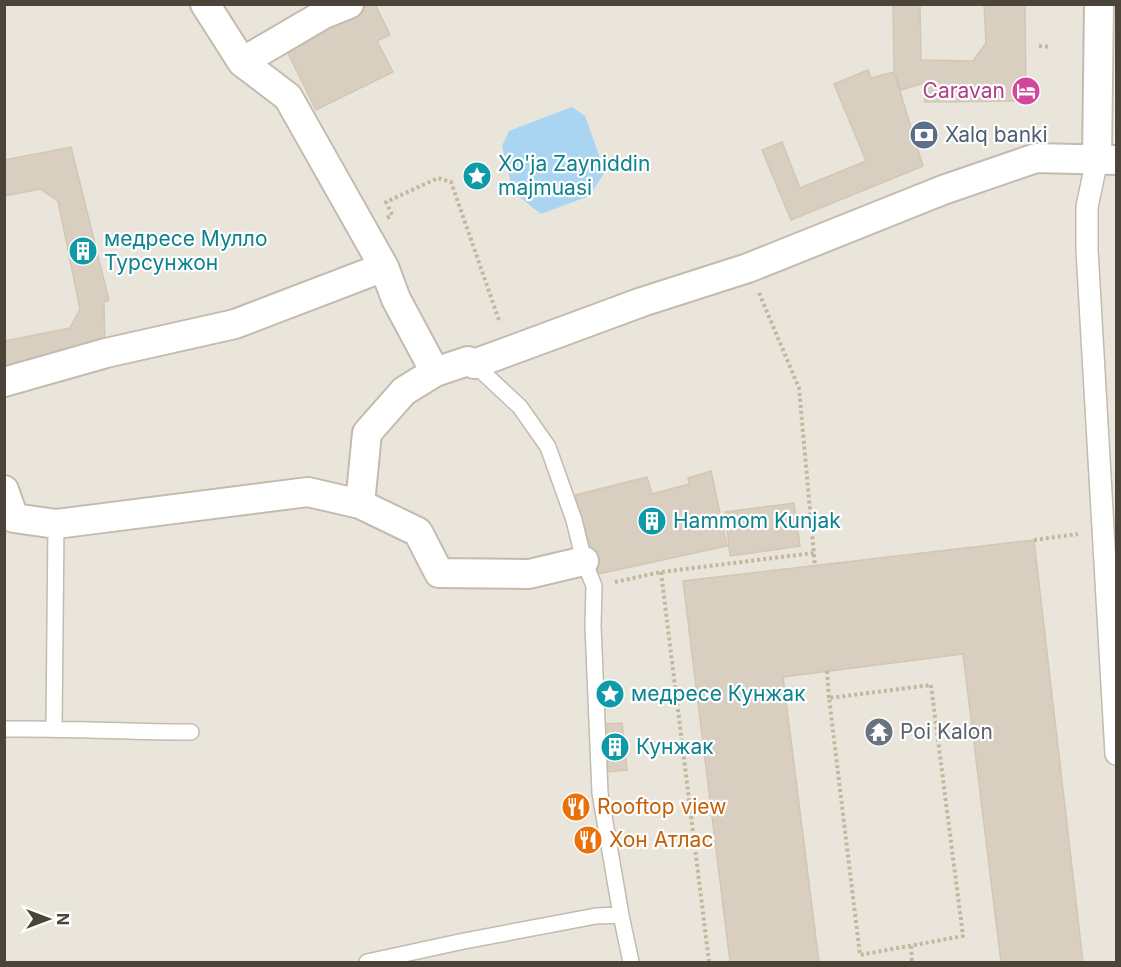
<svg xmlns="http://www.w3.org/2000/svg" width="1121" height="967" font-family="Inter,sans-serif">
<rect width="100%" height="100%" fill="#f6f3ec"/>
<path fill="#eae5da" d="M 5,5 L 1099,5 L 1097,158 L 1116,160 L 1116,962 L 5,962 Z"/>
<path fill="#a9d4f2" d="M 572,107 L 585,116 L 605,172 L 589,196 L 541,214 L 513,192 L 502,146 L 509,131 Z"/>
<path fill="#d8cfc1" stroke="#d3c7b4" stroke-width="1.5" d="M 366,4 L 375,4 L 390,35 L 377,41 L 393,72 L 316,110 L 284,45 Z
M 893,4 L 920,4 L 921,60 L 973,61 L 986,43 L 984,4 L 1025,4 L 1026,101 L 925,102 L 924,83 L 901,90 L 894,72 Z
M 868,70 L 871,78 L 894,72 L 923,166 L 791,220 L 762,150 L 782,142 L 800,188 L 866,161 L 834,84 Z
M 71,147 L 109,300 L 104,302 L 105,349 L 4,368 L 4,341 L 70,328 L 80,309 L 58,201 L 40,189 L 4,196 L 4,160 Z
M 711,471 L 727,546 L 598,574 L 575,495 L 647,477 L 652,494 L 689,484 L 688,478 Z
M 794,503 L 800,546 L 730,556 L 725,512 Z
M 1034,540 L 1083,962 L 1001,962 L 963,654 L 783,677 L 819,962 L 730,962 L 683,581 Z
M 622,723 L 627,770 L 606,772 L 604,724 Z"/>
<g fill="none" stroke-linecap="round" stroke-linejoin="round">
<g stroke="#c2bbae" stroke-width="18">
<path id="service" d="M 474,364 L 520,407 L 548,447 L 574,520 L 584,561 L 594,586 L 593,626 L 600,793 L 621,915 L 631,962
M 54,728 L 56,524
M 4,729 C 67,728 129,732 191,732
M 367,962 L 464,941 L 596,916 L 621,915"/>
</g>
<g stroke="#c2bbae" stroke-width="24">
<path id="pedestrian" d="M 1097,159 L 1087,207 L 1087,250 L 1116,754"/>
</g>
<g stroke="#c2bbae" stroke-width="32">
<path id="minor" d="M 205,4 L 242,62 L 288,97 L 384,267 L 396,299 L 435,372
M 242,62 L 324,14 L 349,4
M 1097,159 L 1099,4
M 4,382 L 106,353 L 235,324 L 384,267
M 4,490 L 14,518 L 56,524 L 308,492 L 360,504 L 418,532 L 439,573 L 529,574 L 584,561
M 360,504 L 367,433 L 404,391 L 435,372 L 468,361 L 474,364 L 642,302 L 748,268 L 943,190 L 1036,158 L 1116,160"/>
</g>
<path stroke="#c4b79f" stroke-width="4" stroke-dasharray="3 3" stroke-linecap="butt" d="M 1039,46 L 1050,47
M 387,218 L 392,215 L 386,202 L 438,178 L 451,182 L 500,323
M 759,293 L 799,388 L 815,566
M 1034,540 L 1078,534
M 661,572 L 709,962
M 615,582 L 661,572 L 814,553
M 827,671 L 829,698
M 931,685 L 963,936 L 860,955 L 829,698 Z
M 911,946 L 912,962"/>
<use href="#service" stroke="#fff" stroke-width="15"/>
<use href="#pedestrian" stroke="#fff" stroke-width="21"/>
<use href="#minor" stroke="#fff" stroke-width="28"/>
</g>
<defs>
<g id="hotel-disc" transform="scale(1.5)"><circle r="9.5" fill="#d1479c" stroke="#fff"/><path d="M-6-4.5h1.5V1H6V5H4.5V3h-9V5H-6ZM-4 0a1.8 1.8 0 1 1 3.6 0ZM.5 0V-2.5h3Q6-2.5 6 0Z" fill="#fff"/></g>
<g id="bank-disc" transform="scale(1.5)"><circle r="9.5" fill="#5c6f8a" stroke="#fff"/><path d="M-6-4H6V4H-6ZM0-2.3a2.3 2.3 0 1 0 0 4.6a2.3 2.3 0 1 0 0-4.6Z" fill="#fff"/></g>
<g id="sight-disc" transform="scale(1.5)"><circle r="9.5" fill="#0f9aa8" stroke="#fff"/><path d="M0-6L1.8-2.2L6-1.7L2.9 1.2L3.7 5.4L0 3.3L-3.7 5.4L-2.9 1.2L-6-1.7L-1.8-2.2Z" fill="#fff"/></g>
<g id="building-disc" transform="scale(1.5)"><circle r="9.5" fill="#0f9aa8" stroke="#fff"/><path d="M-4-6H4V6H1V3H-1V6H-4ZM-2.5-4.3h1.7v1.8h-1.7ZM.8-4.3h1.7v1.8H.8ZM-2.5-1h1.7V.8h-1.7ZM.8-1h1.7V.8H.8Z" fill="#fff"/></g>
<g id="temple-disc" transform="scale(1.5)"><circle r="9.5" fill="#6b7280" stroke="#fff"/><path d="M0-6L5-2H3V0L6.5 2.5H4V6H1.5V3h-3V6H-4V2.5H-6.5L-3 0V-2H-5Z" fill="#fff"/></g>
<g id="restaurant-disc" transform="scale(1.5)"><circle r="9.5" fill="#e8710a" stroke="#fff"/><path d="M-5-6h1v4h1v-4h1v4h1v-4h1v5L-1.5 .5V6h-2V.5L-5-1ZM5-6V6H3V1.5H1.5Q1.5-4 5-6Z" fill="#fff"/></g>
</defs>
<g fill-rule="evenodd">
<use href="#hotel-disc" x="1026" y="91"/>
<use href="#bank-disc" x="924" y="135"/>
<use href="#sight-disc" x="477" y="176"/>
<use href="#building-disc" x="83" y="251"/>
<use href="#building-disc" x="652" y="521"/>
<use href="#sight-disc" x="610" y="694"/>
<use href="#temple-disc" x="879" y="732"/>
<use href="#building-disc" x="615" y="747"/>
<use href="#restaurant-disc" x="576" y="807"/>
<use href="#restaurant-disc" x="588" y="840"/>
</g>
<g text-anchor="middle" stroke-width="4.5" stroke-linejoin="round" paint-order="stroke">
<g font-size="21" fill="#b23c85" stroke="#fff" text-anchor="end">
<text x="1005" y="98">Caravan</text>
</g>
<g font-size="21" fill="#4e5e75" stroke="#fff" text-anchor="start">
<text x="945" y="142">Xalq banki</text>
</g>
<g font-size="21" fill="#0d838f" stroke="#fff" text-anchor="start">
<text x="498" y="171">Xo'ja Zayniddin<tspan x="498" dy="24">majmuasi</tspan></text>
<text x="104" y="246">медресе Мулло<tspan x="104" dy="24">Турсунжон</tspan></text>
<text x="673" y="528">Hammom Kunjak</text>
<text x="631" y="701">медресе Кунжак</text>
<text x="636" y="754">Кунжак</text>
</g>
<g font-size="21" fill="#5b616d" stroke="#fff" text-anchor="start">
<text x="900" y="739">Poi Kalon</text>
</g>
<g font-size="21" fill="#c56008" stroke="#fff" text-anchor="start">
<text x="597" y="814">Rooftop view</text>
<text x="609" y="847">Хон Атлас</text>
</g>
</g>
<rect width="1121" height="967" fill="none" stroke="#4b4439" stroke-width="12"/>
<g transform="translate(48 919) rotate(90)" stroke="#ffffff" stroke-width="4.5" paint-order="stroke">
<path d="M0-4.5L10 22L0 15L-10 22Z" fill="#4b4439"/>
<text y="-9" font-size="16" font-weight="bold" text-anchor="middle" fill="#4b4439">N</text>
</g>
</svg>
